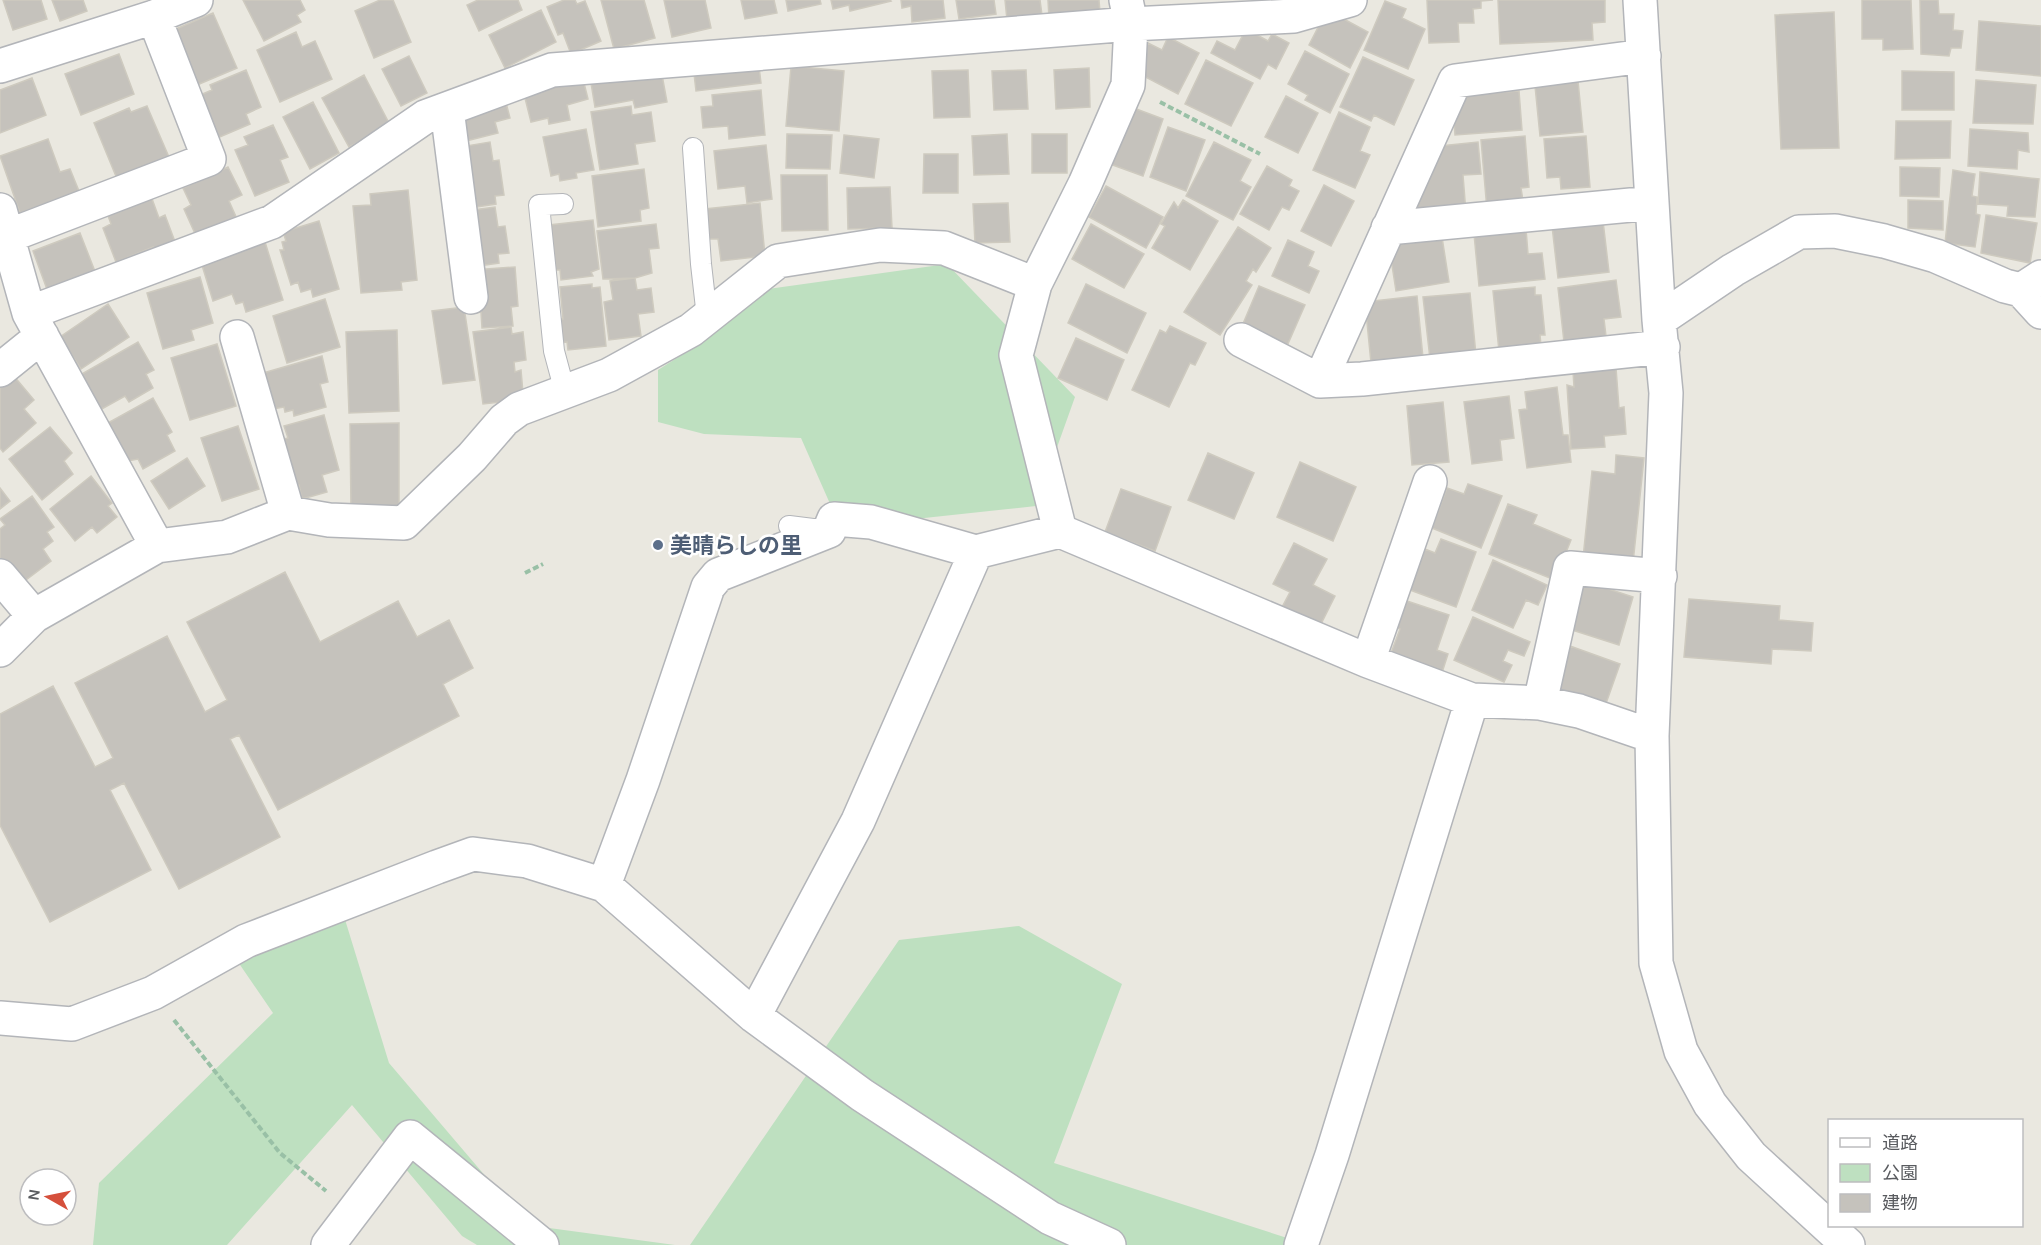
<svg xmlns="http://www.w3.org/2000/svg" width="2041" height="1245" font-family="Karla,'Noto Sans JP',sans-serif">
<rect width="100%" height="100%" fill="#eae8e0"/>
<path fill="#bee0c0" d="M 947,264 L 1075,397 L 1036,506 L 915,519 L 831,506 L 801,438 L 704,434 L 658,422 L 658,370 L 708,338 L 768,289 Z
M 343,913 L 389,1063 L 527,1225 L 675,1245 L 477,1245 L 462,1236 L 352,1105 L 227,1245 L 93,1245 L 99,1183 L 273,1013 L 236,959 Z
M 1019,926 L 1122,984 L 1054,1163 L 1309,1245 L 690,1245 L 899,940 Z"/>
<path fill="#c5c2bc" stroke="#cecabf" stroke-width="1.5" d="M 3,0 L 41,0 L 47,19 L 13,30 Z
M 52,0 L 83,0 L 87,11 L 60,21 Z
M 243,0 L 300,0 L 305,10 L 297,15 L 301,22 L 264,41 Z
M 380,0 L 393,0 L 411,42 L 374,58 L 355,11 Z
M 478,0 L 518,0 L 522,10 L 479,31 L 467,5 Z
M 564,0 L 575,0 L 577,4 L 585,1 L 601,41 L 571,54 L 563,33 L 558,35 L 547,7 Z
M 601,0 L 644,0 L 655,38 L 614,49 Z
M 664,0 L 705,0 L 711,28 L 672,37 Z
M 741,0 L 774,0 L 777,13 L 745,19 Z
M 786,0 L 820,0 L 821,4 L 788,11 Z
M 831,0 L 890,0 L 891,1 L 850,11 L 849,5 L 833,9 Z
M 901,0 L 943,0 L 945,18 L 912,22 L 911,6 L 902,8 Z
M 956,0 L 994,0 L 996,14 L 959,19 Z
M 1005,0 L 1040,0 L 1042,15 L 1007,20 Z
M 1048,0 L 1099,0 L 1100,13 L 1049,18 Z
M 1427,0 L 1493,0 L 1481,1 L 1481,8 L 1473,9 L 1474,23 L 1458,23 L 1459,42 L 1429,43 Z
M 1498,0 L 1605,0 L 1605,22 L 1592,23 L 1593,40 L 1500,44 Z
M 1862,0 L 1911,0 L 1913,49 L 1883,50 L 1883,39 L 1862,39 Z
M 1920,0 L 1938,0 L 1939,14 L 1954,14 L 1953,30 L 1963,31 L 1961,48 L 1951,48 L 1949,56 L 1921,54 Z
M 1385,1 L 1406,9 L 1402,18 L 1425,29 L 1408,69 L 1364,50 Z
M 541,10 L 556,42 L 505,68 L 489,35 Z
M 1327,10 L 1368,32 L 1350,68 L 1309,45 Z
M 1834,12 L 1839,148 L 1781,149 L 1775,15 Z
M 213,13 L 237,68 L 190,88 L 176,55 L 185,51 L 176,29 Z
M 1979,21 L 2041,26 L 2041,76 L 1976,70 Z
M 1246,29 L 1268,41 L 1272,34 L 1289,43 L 1276,69 L 1268,64 L 1260,79 L 1211,53 L 1217,41 L 1235,50 Z
M 296,32 L 302,47 L 315,41 L 332,79 L 280,102 L 257,50 Z
M 1168,37 L 1199,53 L 1178,94 L 1134,71 L 1148,43 L 1162,50 Z
M 1305,51 L 1349,74 L 1330,113 L 1305,100 L 1308,95 L 1288,84 Z
M 119,54 L 134,94 L 81,115 L 65,74 Z
M 409,56 L 427,93 L 401,106 L 382,69 Z
M 1363,57 L 1414,80 L 1394,125 L 1374,115 L 1371,121 L 1340,107 Z
M 758,58 L 761,83 L 696,91 L 693,65 Z
M 1206,60 L 1253,83 L 1231,126 L 1185,104 Z
M 660,64 L 667,102 L 635,108 L 633,100 L 595,107 L 590,77 Z
M 791,66 L 844,71 L 839,131 L 786,126 Z
M 1089,68 L 1090,107 L 1056,109 L 1054,70 Z
M 246,70 L 261,107 L 246,114 L 250,124 L 215,139 L 198,96 L 212,90 L 210,85 Z
M 968,70 L 970,117 L 934,118 L 932,71 Z
M 1026,70 L 1028,109 L 994,110 L 992,71 Z
M 1902,71 L 1954,72 L 1954,110 L 1902,110 Z
M 364,75 L 390,125 L 349,147 L 322,98 Z
M 582,75 L 588,99 L 567,105 L 570,120 L 549,124 L 548,118 L 531,122 L 523,90 Z
M 32,78 L 46,115 L 0,133 L 0,90 Z
M 1976,80 L 2036,85 L 2033,124 L 1973,123 Z
M 1578,81 L 1583,132 L 1540,136 L 1535,86 Z
M 761,90 L 765,135 L 729,139 L 728,126 L 703,128 L 701,107 L 713,106 L 712,95 Z
M 1519,91 L 1522,130 L 1455,135 L 1452,96 Z
M 1286,96 L 1318,113 L 1298,153 L 1265,137 Z
M 505,99 L 510,118 L 495,122 L 498,133 L 458,143 L 451,112 Z
M 313,102 L 339,153 L 310,169 L 283,117 Z
M 147,106 L 172,164 L 120,186 L 94,123 L 129,108 L 131,112 Z
M 631,106 L 632,115 L 651,112 L 655,141 L 635,144 L 638,164 L 600,170 L 591,112 Z
M 1131,107 L 1163,119 L 1143,176 L 1110,164 Z
M 1339,112 L 1370,127 L 1360,151 L 1370,155 L 1355,188 L 1313,170 Z
M 1896,121 L 1951,121 L 1950,158 L 1895,159 Z
M 273,125 L 288,157 L 280,160 L 289,182 L 255,196 L 235,150 L 248,145 L 244,137 Z
M 1168,127 L 1205,140 L 1186,191 L 1150,177 Z
M 586,129 L 594,170 L 576,173 L 577,178 L 560,181 L 559,174 L 551,176 L 543,137 Z
M 1970,129 L 2028,133 L 2029,152 L 2018,150 L 2017,169 L 1968,166 Z
M 787,134 L 832,135 L 830,169 L 786,168 Z
M 1007,134 L 1009,174 L 974,175 L 972,136 Z
M 1032,134 L 1067,134 L 1067,173 L 1032,173 Z
M 844,135 L 879,139 L 874,178 L 840,173 Z
M 1525,136 L 1529,187 L 1521,188 L 1524,207 L 1487,210 L 1481,140 Z
M 1586,136 L 1590,187 L 1561,189 L 1560,177 L 1547,178 L 1544,139 Z
M 48,139 L 60,172 L 70,169 L 79,191 L 20,213 L 0,156 Z
M 490,142 L 493,161 L 499,160 L 504,195 L 495,196 L 496,204 L 464,209 L 454,148 Z
M 1214,142 L 1251,160 L 1240,181 L 1251,187 L 1233,220 L 1186,196 Z
M 1478,142 L 1481,174 L 1463,175 L 1466,213 L 1417,217 L 1412,178 L 1430,147 Z
M 766,145 L 772,199 L 747,203 L 745,186 L 718,189 L 714,151 Z
M 924,154 L 958,154 L 958,193 L 923,193 Z
M 1267,166 L 1292,180 L 1289,186 L 1299,191 L 1289,210 L 1282,207 L 1269,230 L 1240,214 Z
M 228,167 L 242,195 L 229,201 L 237,219 L 197,238 L 184,209 L 191,205 L 183,188 Z
M 1900,167 L 1940,168 L 1939,197 L 1900,196 Z
M 644,169 L 649,208 L 640,210 L 641,221 L 598,227 L 592,176 Z
M 1953,170 L 1975,174 L 1972,196 L 1977,197 L 1976,214 L 1980,215 L 1975,247 L 1945,243 Z
M 1980,172 L 2039,179 L 2035,217 L 2007,216 L 2008,206 L 1978,204 Z
M 781,175 L 827,175 L 828,230 L 782,231 Z
M 1324,185 L 1354,201 L 1331,246 L 1301,231 Z
M 1106,186 L 1163,217 L 1146,248 L 1089,217 Z
M 890,187 L 892,228 L 848,229 L 847,188 Z
M 408,190 L 417,280 L 401,282 L 402,290 L 361,293 L 353,206 L 371,205 L 370,194 Z
M 151,196 L 159,218 L 165,215 L 177,247 L 156,255 L 153,247 L 116,262 L 103,228 L 111,224 L 107,213 Z
M 1183,200 L 1218,221 L 1190,270 L 1152,248 L 1165,226 L 1161,224 L 1174,202 L 1178,208 Z
M 1908,200 L 1943,201 L 1943,230 L 1908,228 Z
M 760,203 L 765,256 L 721,261 L 718,239 L 708,239 L 705,209 Z
M 1008,203 L 1010,242 L 975,243 L 973,204 Z
M 495,207 L 498,227 L 505,226 L 509,253 L 498,254 L 499,263 L 472,267 L 465,211 Z
M 1986,215 L 2037,223 L 2030,263 L 1981,253 Z
M 593,220 L 599,269 L 591,272 L 593,276 L 561,280 L 560,270 L 554,270 L 549,225 Z
M 319,221 L 339,289 L 313,297 L 311,289 L 301,292 L 298,282 L 291,285 L 280,250 L 284,250 L 282,242 L 286,241 L 283,232 Z
M 1603,221 L 1609,272 L 1558,278 L 1552,226 Z
M 656,224 L 659,248 L 649,249 L 652,273 L 635,278 L 603,279 L 597,231 Z
M 1091,224 L 1144,254 L 1124,288 L 1072,259 Z
M 1238,227 L 1271,248 L 1256,272 L 1253,269 L 1246,281 L 1252,285 L 1220,335 L 1184,312 Z
M 1526,229 L 1528,254 L 1542,253 L 1545,279 L 1479,286 L 1474,234 Z
M 80,233 L 96,274 L 48,292 L 33,251 Z
M 1442,237 L 1449,282 L 1396,291 L 1389,246 Z
M 1288,240 L 1314,252 L 1308,266 L 1319,271 L 1309,293 L 1272,276 Z
M 265,242 L 283,300 L 246,312 L 243,302 L 236,304 L 232,294 L 213,301 L 201,262 Z
M 515,267 L 518,306 L 511,307 L 513,326 L 482,328 L 481,312 L 476,313 L 473,270 Z
M 200,277 L 213,323 L 191,330 L 194,340 L 163,349 L 147,293 Z
M 635,278 L 637,290 L 651,288 L 654,312 L 638,314 L 641,336 L 609,340 L 604,302 L 613,300 L 610,281 Z
M 1616,280 L 1621,317 L 1604,319 L 1606,336 L 1564,342 L 1558,288 Z
M 592,284 L 592,288 L 600,287 L 606,346 L 568,350 L 567,342 L 560,343 L 557,319 L 563,319 L 560,287 Z
M 1086,284 L 1146,313 L 1127,353 L 1068,323 Z
M 1259,286 L 1305,305 L 1287,346 L 1242,326 Z
M 1535,287 L 1535,295 L 1541,295 L 1545,335 L 1540,335 L 1541,346 L 1499,351 L 1493,291 Z
M 1470,293 L 1476,355 L 1430,359 L 1423,297 Z
M 1417,296 L 1423,358 L 1371,363 L 1365,302 Z
M 325,299 L 340,347 L 287,363 L 273,316 Z
M 108,304 L 129,337 L 81,369 L 60,337 Z
M 464,307 L 475,380 L 443,384 L 432,311 Z
M 1170,326 L 1206,343 L 1195,365 L 1190,363 L 1169,407 L 1132,390 L 1160,330 L 1166,333 Z
M 511,327 L 512,334 L 523,332 L 526,360 L 514,362 L 515,372 L 521,370 L 523,393 L 518,400 L 483,404 L 473,332 Z
M 397,330 L 399,411 L 349,413 L 346,332 Z
M 1076,338 L 1124,360 L 1107,400 L 1058,378 Z
M 138,342 L 154,370 L 146,374 L 153,388 L 129,402 L 125,396 L 100,410 L 80,375 Z
M 217,344 L 236,406 L 190,420 L 171,358 Z
M 322,356 L 328,382 L 320,384 L 326,407 L 294,416 L 293,410 L 285,412 L 284,407 L 273,409 L 263,373 Z
M 1616,368 L 1619,408 L 1624,407 L 1626,434 L 1604,436 L 1605,447 L 1571,449 L 1567,385 L 1574,387 L 1573,371 Z
M 13,375 L 34,400 L 24,409 L 36,423 L 3,452 L 0,448 L 0,386 Z
M 1557,387 L 1563,435 L 1568,435 L 1571,462 L 1527,468 L 1519,410 L 1527,409 L 1525,392 Z
M 1509,396 L 1514,438 L 1500,440 L 1502,460 L 1472,464 L 1464,402 Z
M 153,398 L 172,432 L 167,435 L 175,451 L 143,469 L 138,459 L 128,461 L 106,424 Z
M 1443,402 L 1449,462 L 1412,465 L 1407,406 Z
M 324,415 L 339,470 L 322,475 L 327,492 L 302,499 L 299,485 L 292,487 L 280,440 L 288,438 L 284,426 Z
M 399,423 L 399,510 L 351,511 L 350,424 Z
M 238,426 L 259,489 L 222,501 L 201,438 Z
M 50,427 L 72,453 L 64,461 L 73,474 L 42,500 L 9,459 Z
M 1208,453 L 1254,473 L 1234,519 L 1188,500 Z
M 1616,455 L 1644,458 L 1633,563 L 1583,558 L 1592,471 L 1615,474 Z
M 187,458 L 205,486 L 169,509 L 151,481 Z
M 1300,462 L 1356,487 L 1333,541 L 1277,517 Z
M 91,476 L 112,503 L 108,506 L 117,517 L 97,533 L 92,527 L 75,541 L 50,509 Z
M 1468,484 L 1502,496 L 1481,548 L 1432,528 L 1447,488 L 1464,494 Z
M 0,488 L 10,501 L 0,509 Z
M 1121,489 L 1171,507 L 1155,551 L 1105,532 Z
M 32,496 L 54,527 L 47,532 L 53,541 L 43,549 L 51,561 L 18,586 L 0,561 L 0,529 L 5,525 L 0,519 Z
M 1508,504 L 1537,515 L 1533,524 L 1571,540 L 1555,580 L 1489,554 Z
M 1441,539 L 1476,552 L 1456,607 L 1410,590 L 1425,549 L 1435,553 Z
M 1294,543 L 1327,559 L 1313,585 L 1335,596 L 1318,630 L 1280,611 L 1290,592 L 1273,584 Z
M 1493,560 L 1547,585 L 1538,605 L 1526,600 L 1513,628 L 1472,610 Z
M 285,572 L 320,642 L 398,601 L 417,637 L 449,620 L 473,668 L 443,684 L 459,716 L 278,810 L 239,735 L 230,739 L 280,837 L 179,889 L 124,783 L 110,790 L 151,870 L 50,922 L 0,825 L 0,714 L 53,686 L 95,767 L 113,758 L 75,683 L 167,636 L 205,712 L 227,700 L 187,622 Z
M 1584,581 L 1633,597 L 1619,645 L 1569,629 Z
M 1398,598 L 1449,615 L 1437,650 L 1448,654 L 1440,679 L 1420,672 L 1424,664 L 1391,653 L 1400,629 L 1390,625 Z
M 1689,599 L 1780,606 L 1779,620 L 1813,623 L 1811,651 L 1772,649 L 1771,664 L 1684,657 Z
M 1473,617 L 1530,642 L 1524,656 L 1508,650 L 1503,661 L 1512,665 L 1504,682 L 1454,660 Z
M 1570,646 L 1620,664 L 1604,709 L 1554,692 Z"/>
<g fill="none" stroke-linecap="round" stroke-linejoin="round">
<g stroke="#b3b5b9" stroke-width="22">
<path id="lane" d="M 693,148 L 701,264 L 707,317
M 563,204 L 539,205 L 554,351 L 565,392
M 789,526 L 821,530"/>
</g>
<g stroke="#b3b5b9" stroke-width="36">
<path id="street" d="M 1640,0 L 1659,320 L 1666,393 L 1652,736 L 1656,963 L 1681,1051 L 1710,1104 L 1751,1156 L 1848,1245
M 0,66 L 154,17 L 196,0
M 447,109 L 471,297
M 0,210 L 29,313 L 157,546
M 1388,228 L 1652,203
M 8,236 L 209,159 L 154,17
M 2021,290 L 2041,312
M 29,313 L 272,222 L 425,117 L 552,70 L 1131,24 L 1294,16 L 1350,0
M 1659,320 L 1733,270 L 1799,232 L 1835,231 L 1884,241 L 1936,256 L 2005,286 L 2021,290 L 2041,277
M 237,337 L 288,513
M 1241,340 L 1320,381 L 1362,379 L 1663,347
M 0,370 L 42,336
M 1320,381 L 1455,81 L 1644,56
M 1430,482 L 1368,661 L 1472,700 L 1540,703 L 1579,711 L 1652,736
M 1060,531 L 1016,355 L 1035,284 L 1085,184 L 1128,85 L 1131,24 L 1126,0
M 0,576 L 34,616
M 0,650 L 34,616 L 157,546 L 227,537 L 288,513 L 329,520 L 404,523 L 472,457 L 504,420 L 519,409 L 609,375 L 691,330 L 778,261 L 880,245 L 944,248 L 1035,284
M 1540,703 L 1570,568 L 1660,576
M 604,885 L 643,780 L 708,587 L 718,575 L 829,531 L 834,519 L 871,522 L 976,552
M 754,1016 L 858,821 L 976,552 L 1060,531 L 1368,661
M 0,1018 L 72,1024 L 153,993 L 246,941 L 437,867 L 473,854 L 527,861 L 604,885 L 754,1016 L 862,1095 L 1050,1218 L 1109,1245
M 328,1245 L 410,1137 L 542,1245
M 1301,1245 L 1332,1155 L 1472,700"/>
</g>
<path stroke="#99c0a6" stroke-width="4" stroke-dasharray="6 3" stroke-linecap="butt" d="M 1160,102 L 1260,154
M 525,573 L 543,564
M 174,1020 L 280,1153 L 326,1191"/>
<use href="#lane" stroke="#fff" stroke-width="20"/>
<use href="#street" stroke="#fff" stroke-width="33"/>
</g>
<circle fill="#5c6f8a" stroke="#fff" stroke-width="2" cx="658" cy="545" r="6"/>
<g text-anchor="middle" stroke-width="5" stroke-linejoin="round" paint-order="stroke">
<g font-size="22" font-weight="bold" fill="#4e5e75" stroke="#fff" text-anchor="start">
<text x="670" y="553">美晴らしの里</text>
</g>
</g>
<rect x="1828" y="1119" width="195" height="108" fill="#ffffff" stroke="#bdbdbf" stroke-width="1.5"/>
<rect x="1840" y="1138" width="30" height="9" fill="#ffffff" stroke="#bdbdbf" stroke-width="1.5"/>
<text x="1882" y="1149" font-size="18" fill="#595b5f">道路</text>
<rect x="1840" y="1164" width="30" height="18" fill="#bee0c0" stroke="#bdbdbf" stroke-width="1.5"/>
<text x="1882" y="1179" font-size="18" fill="#595b5f">公園</text>
<rect x="1840" y="1194" width="30" height="18" fill="#c5c2bc" stroke="#bdbdbf" stroke-width="1.5"/>
<text x="1882" y="1209" font-size="18" fill="#595b5f">建物</text>
<g transform="translate(48 1197) rotate(279)"><circle r="28" fill="#ffffff" stroke="#bdbdbf" stroke-width="1.5"/>
<path d="M0-4.5L10 22L0 15L-10 22Z" fill="#d54f3b"/>
<text y="-9" font-size="16" font-weight="bold" text-anchor="middle" fill="#595b5f">N</text>
</g>
</svg>
